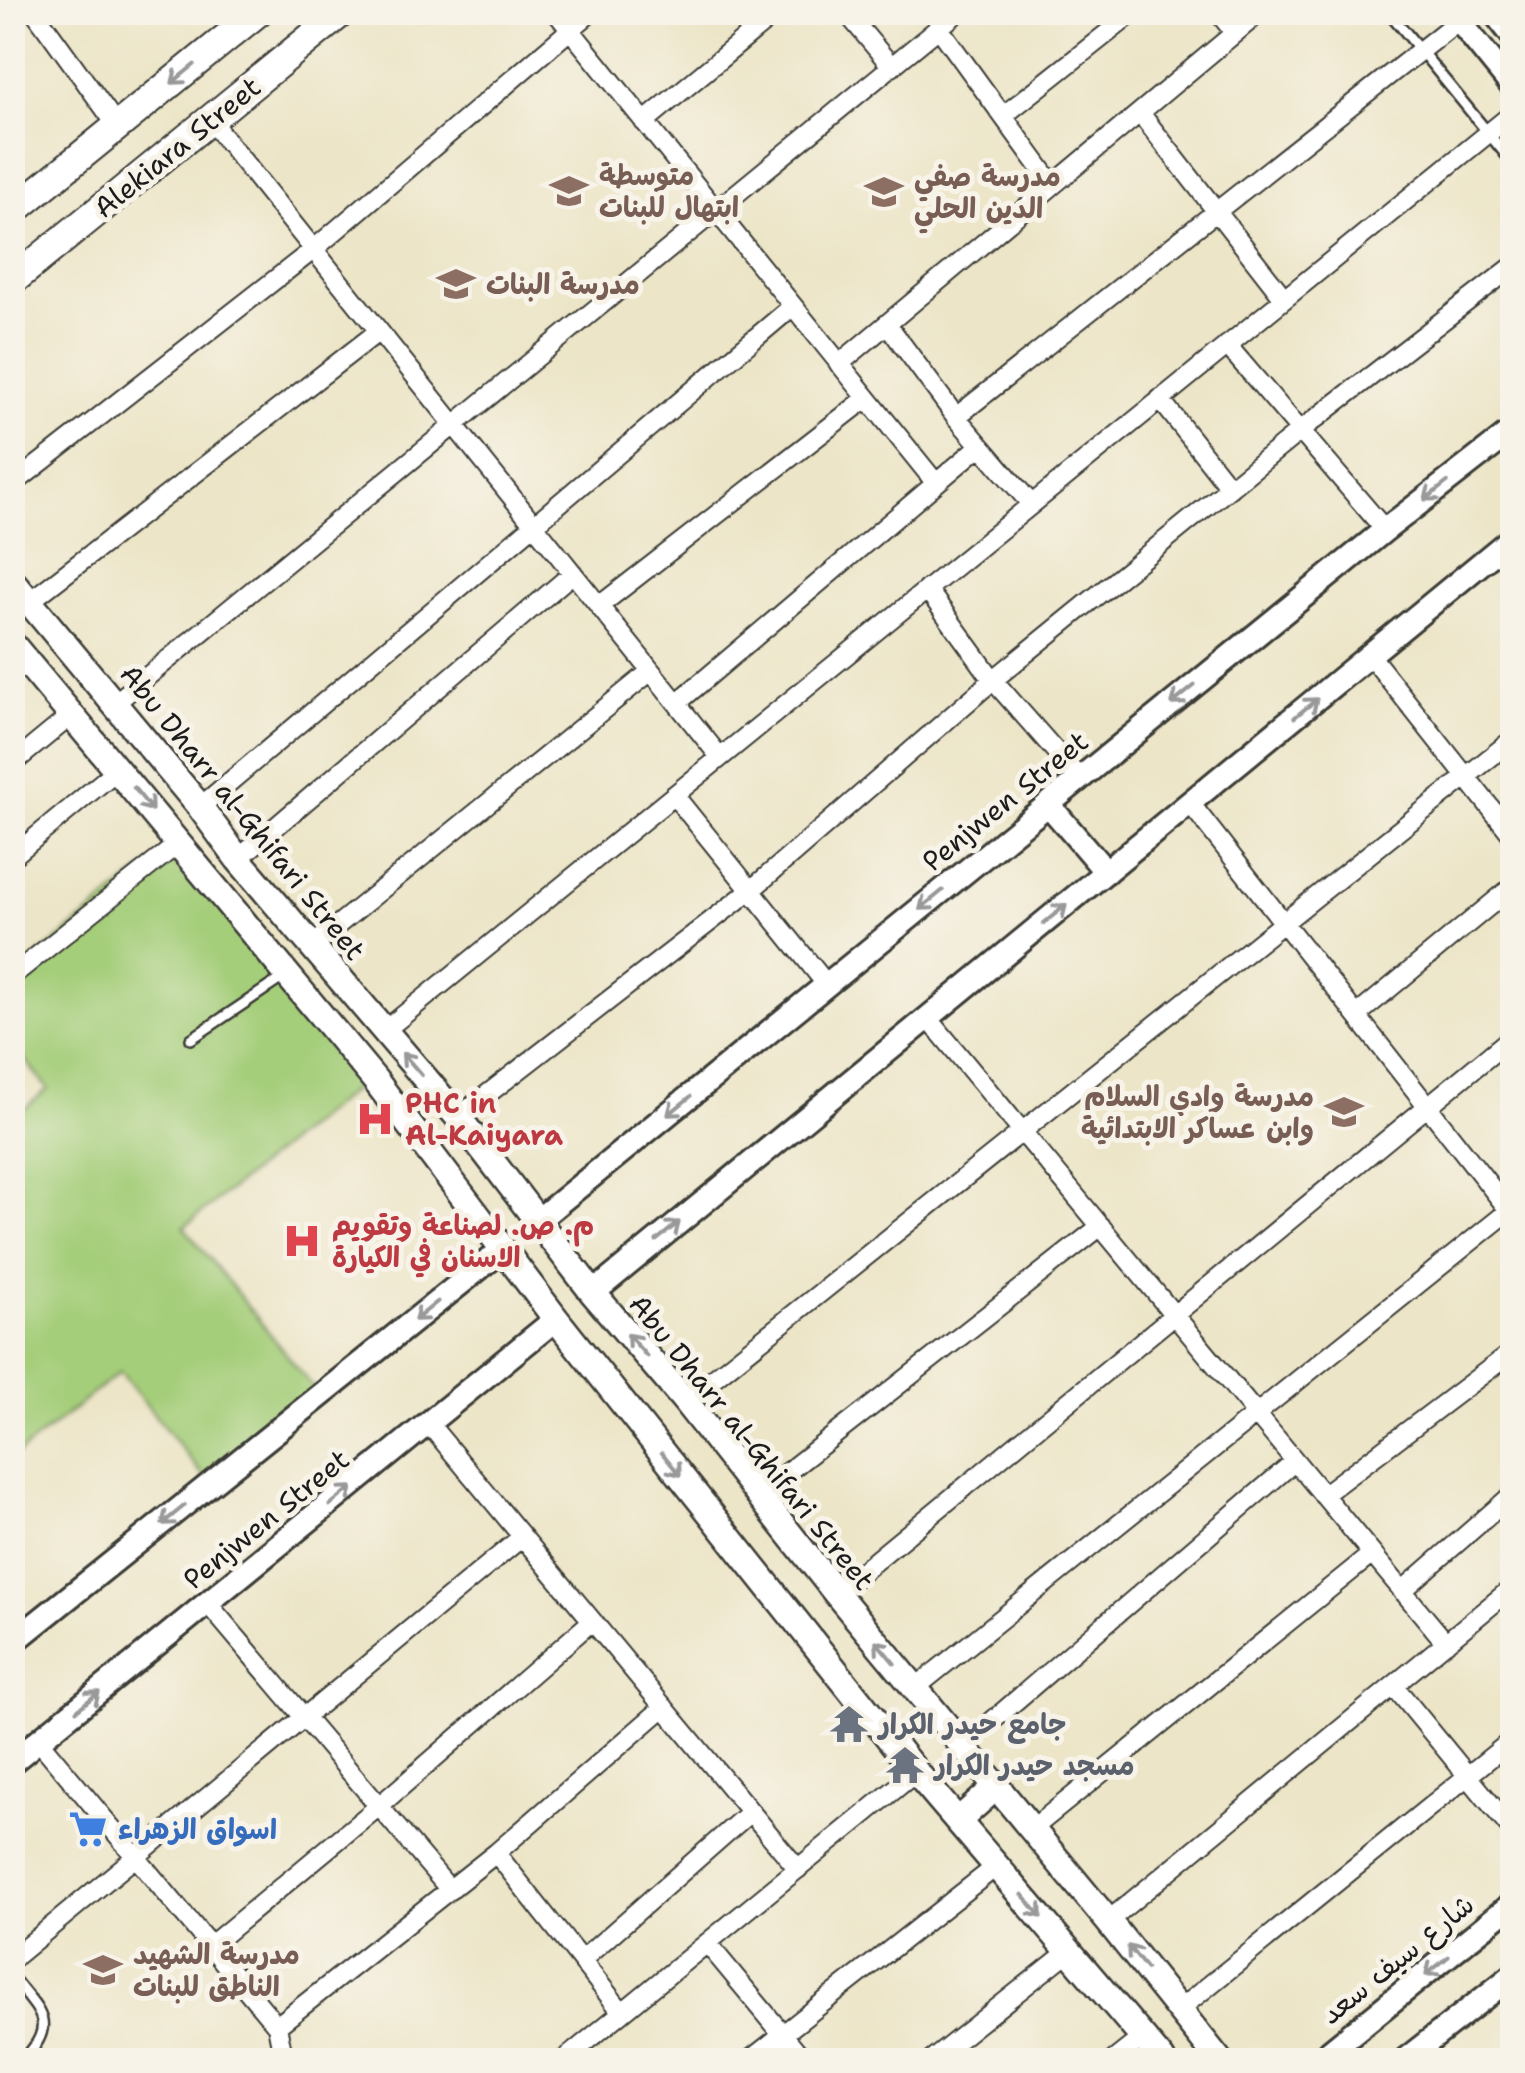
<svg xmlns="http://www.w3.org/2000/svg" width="1525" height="2073" font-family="'Shantell Sans','Playpen Sans Arabic',sans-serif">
<rect width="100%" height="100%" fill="#f7f3e8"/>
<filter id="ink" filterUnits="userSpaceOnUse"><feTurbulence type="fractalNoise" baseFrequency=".01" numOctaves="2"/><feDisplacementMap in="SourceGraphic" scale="20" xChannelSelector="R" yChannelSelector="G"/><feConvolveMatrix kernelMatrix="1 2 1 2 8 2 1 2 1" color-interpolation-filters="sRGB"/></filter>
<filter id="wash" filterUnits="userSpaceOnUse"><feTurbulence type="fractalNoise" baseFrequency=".0048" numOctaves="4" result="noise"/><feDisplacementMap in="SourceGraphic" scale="40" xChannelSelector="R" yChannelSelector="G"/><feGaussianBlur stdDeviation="2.25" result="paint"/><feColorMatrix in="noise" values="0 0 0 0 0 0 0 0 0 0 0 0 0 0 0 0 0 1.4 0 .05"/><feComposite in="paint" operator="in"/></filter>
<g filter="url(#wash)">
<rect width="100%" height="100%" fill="#ece5c7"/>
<path fill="#a5ce7a" stroke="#60754b" stroke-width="2.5" d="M 173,846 L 363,1082 L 184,1227 L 320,1396 L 210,1484 L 120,1372 L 13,1458 L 13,1118 L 48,1089 L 13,1045 L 13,976 Z"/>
</g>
<g filter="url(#ink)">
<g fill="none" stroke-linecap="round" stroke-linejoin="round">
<g stroke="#3b3a36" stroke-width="14">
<path id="service" d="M 1389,12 L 1512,162
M 191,1039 L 285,976
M 12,1977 C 39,2012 59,2023 23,2060"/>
</g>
<g stroke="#3b3a36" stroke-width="22">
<path id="minor" d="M 35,12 L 118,127
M 556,12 L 935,482
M 846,12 L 892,67
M 1218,12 L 1235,33
M 939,28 L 1053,185
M 1140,113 L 1284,298
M 1003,116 L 1134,12
M 210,120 L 720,757
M 644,122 L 777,12
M 887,324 L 956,417 L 1031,504
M 1227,345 L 1385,530
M 839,364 L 1260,12
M 1160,399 L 1230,488
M 956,417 L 1459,20
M 12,485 L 313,250 L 591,12
M 927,589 L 993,680 L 1080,779
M 29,602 L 379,331
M 599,606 L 867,398
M 1370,655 L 1512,835
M 115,703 L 958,12
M 677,703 L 980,446
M 12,764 L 73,714
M 674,795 L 827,985
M 1190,803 L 1512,1214
M 200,807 L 793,306
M 12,857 L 118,769
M 238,859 L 573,573
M 313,945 L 651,671
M 12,976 L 179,843
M 1357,1015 L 1512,887
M 928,1018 L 1446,1643
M 384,1031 L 1512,114
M 458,1117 L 751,890 L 993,680 L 1301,430 L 1512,267
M 685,1401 L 1512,740
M 429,1424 L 798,1869
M 758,1495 L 1101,1226
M 1323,1495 L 1512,1352
M 1402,1591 L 1512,1495
M 836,1593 L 1512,1037
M 209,1605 L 450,1890
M 1394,1686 L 1512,1830
M 915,1688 L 1510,1210
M 39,1741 L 277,2026 L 282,2051 L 289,2060
M 963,1746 L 1295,1461
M 1032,1829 L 1372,1554
M 496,1853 L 622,2012
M 1108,1921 L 1512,1588
M 707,1943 L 804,2060
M 210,1946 L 379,1806 L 592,1621
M 12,1959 L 522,1537
M 582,1960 L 749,1813
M 1180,2009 L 1512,1740
M 277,2026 L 496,1853 L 664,1707
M 564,2060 L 916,1772
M 750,2060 L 998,1865
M 932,2060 L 1069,1951
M 1114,2060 L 1143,2037"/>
</g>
<g stroke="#3b3a36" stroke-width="28">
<path id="tertiary" d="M 1452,12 L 1512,86
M 1494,12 L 1512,35
M 1048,804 L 1106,872
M 538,1220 L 1385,530 L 1512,431
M 593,1293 L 1512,538
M 12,1643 L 502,1250
M 12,1762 L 556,1319
M 1319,2060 L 1512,1904
M 1405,2060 L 1512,1976"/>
</g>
<g stroke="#3b3a36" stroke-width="30">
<path id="secondary" d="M 12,581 L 200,807 L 238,859 L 458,1117 L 593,1293 L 685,1401 L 836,1593 L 1108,1921 L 1219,2060
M 12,644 L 375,1080 L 556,1319 L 916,1772 L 1162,2060
M 959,1820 L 997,1786"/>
</g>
<g stroke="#3b3a36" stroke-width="32">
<path id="primary" d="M 12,212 L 258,12
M 12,281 L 342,12"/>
</g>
<use href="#service" stroke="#fff" stroke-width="9"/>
<use href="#minor" stroke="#fff" stroke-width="18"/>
<use href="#tertiary" stroke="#fff" stroke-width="22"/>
<use href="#secondary" stroke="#fff" stroke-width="25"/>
<use href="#primary" stroke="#fff" stroke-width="28"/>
</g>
<defs><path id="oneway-shaft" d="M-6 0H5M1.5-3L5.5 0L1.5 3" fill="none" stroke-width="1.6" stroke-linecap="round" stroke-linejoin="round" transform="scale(2.5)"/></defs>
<g stroke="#999">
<use href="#oneway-shaft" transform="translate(183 74) rotate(141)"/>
<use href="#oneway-shaft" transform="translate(1436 491) rotate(142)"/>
<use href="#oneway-shaft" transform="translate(1183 695) rotate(141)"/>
<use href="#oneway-shaft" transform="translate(1306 708) rotate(-39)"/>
<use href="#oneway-shaft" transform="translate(143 799) rotate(51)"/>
<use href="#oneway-shaft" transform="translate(931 900) rotate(141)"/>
<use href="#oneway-shaft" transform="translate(1055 914) rotate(-39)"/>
<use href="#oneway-shaft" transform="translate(412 1064) rotate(-131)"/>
<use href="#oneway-shaft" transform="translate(679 1106) rotate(141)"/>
<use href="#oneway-shaft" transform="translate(668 1231) rotate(-39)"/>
<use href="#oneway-shaft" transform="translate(426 1311) rotate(141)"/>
<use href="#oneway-shaft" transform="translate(637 1345) rotate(-131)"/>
<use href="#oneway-shaft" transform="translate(671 1464) rotate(51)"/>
<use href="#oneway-shaft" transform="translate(341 1496) rotate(-39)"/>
<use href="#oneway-shaft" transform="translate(173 1515) rotate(141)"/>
<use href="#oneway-shaft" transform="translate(885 1652) rotate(-130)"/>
<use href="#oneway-shaft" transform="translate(88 1701) rotate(-39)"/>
<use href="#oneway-shaft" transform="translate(1032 1906) rotate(50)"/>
<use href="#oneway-shaft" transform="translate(1137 1957) rotate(-129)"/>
<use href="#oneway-shaft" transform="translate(1437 1966) rotate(141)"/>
</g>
</g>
<defs>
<g id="school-bare" transform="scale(3)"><path d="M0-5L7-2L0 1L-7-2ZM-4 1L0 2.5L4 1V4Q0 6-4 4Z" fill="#8d6e63" stroke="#f7f3e8" stroke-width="2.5" paint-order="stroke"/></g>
<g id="hospital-bare" transform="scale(3)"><path d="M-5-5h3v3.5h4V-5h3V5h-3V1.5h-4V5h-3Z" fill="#e0444e" stroke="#f7f3e8" stroke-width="2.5" paint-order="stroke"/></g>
<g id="temple-bare" transform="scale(3)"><path d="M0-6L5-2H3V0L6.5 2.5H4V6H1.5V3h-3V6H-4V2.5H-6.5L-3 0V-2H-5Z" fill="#6b7280" stroke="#f7f3e8" stroke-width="2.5" paint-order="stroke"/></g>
<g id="supermarket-bare" transform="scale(3)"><path d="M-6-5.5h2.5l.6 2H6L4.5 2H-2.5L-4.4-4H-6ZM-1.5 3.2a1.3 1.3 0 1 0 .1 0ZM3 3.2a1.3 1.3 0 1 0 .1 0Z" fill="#3f7fe0" stroke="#f7f3e8" stroke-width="2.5" paint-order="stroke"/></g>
</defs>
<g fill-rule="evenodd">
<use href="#school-bare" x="569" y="191"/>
<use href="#school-bare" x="884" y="192"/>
<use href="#school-bare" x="456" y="284"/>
<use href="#school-bare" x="1344" y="1112"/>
<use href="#hospital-bare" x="375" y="1119"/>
<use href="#hospital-bare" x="302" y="1241"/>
<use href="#temple-bare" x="849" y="1724"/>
<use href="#temple-bare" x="905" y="1765"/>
<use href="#supermarket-bare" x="88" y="1829"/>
<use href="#school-bare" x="103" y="1970"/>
</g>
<g text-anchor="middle" stroke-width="10" stroke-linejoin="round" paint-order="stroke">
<g font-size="28" fill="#1c1c1c" stroke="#f7f3e8">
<text transform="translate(177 147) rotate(-39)" y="10">Alekiara Street</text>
<text transform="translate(1005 801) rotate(-39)" y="10">Penjwen Street</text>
<text transform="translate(243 812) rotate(51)" y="10">Abu Dharr al-Ghifari Street</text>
<text transform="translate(752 1442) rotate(51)" y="10">Abu Dharr al-Ghifari Street</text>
<text transform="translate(266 1519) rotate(-39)" y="10">Penjwen Street</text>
<text transform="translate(1397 1959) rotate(-39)" y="10">شارع سيف سعد</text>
</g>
<g font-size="28" font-weight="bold" fill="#785e54" stroke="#f7f3e8" text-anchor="start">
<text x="599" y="185">متوسطة<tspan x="599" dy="32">ابتهال للبنات</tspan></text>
<text x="914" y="186">مدرسة صفي<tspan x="914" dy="32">الدين الحلي</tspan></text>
<text x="486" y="294">مدرسة البنات</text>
<text x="1314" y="1106" text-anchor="end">مدرسة وادي السلام<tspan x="1314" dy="32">وابن عساكر الابتدائية</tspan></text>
<text x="133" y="1964">مدرسة الشهيد<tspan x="133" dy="32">الناطق للبنات</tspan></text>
</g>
<g font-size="28" font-weight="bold" fill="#be3a42" stroke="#f7f3e8" text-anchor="start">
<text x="405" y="1113">PHC in<tspan x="405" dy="32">Al-Kaiyara</tspan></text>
<text x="332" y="1235">م. ص. لصناعة وتقويم<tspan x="332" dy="32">الاسنان في الكيارة</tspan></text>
</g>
<g font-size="28" font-weight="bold" fill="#5b616d" stroke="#f7f3e8" text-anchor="start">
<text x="879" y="1734">جامع حيدر الكرار</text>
<text x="935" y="1775">مسجد حيدر الكرار</text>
</g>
<g font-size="28" font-weight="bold" fill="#366cbe" stroke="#f7f3e8" text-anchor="start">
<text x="118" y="1839">اسواق الزهراء</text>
</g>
</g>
<rect width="1525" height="2073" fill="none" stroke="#f7f3e8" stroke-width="50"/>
</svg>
